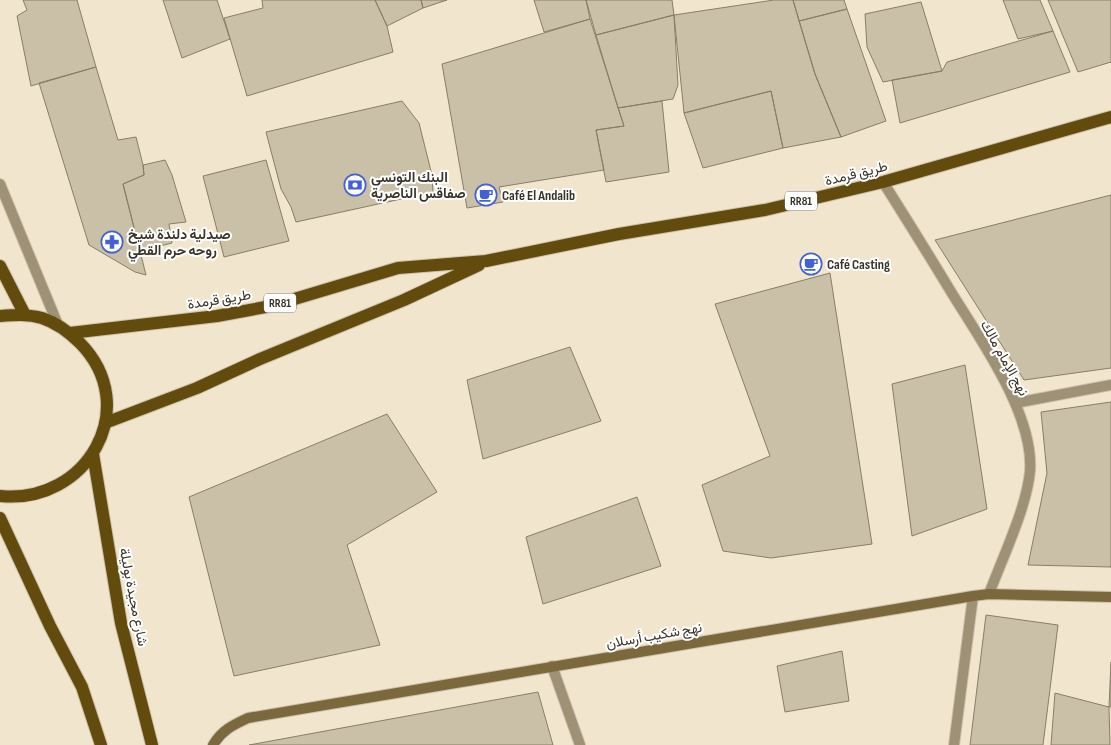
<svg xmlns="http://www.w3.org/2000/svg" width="1111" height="745" font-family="'Sofia Sans Condensed',Vazirmatn,sans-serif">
<rect width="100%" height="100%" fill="#f1e6cd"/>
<path fill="#cabfa7" stroke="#887e67" d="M 23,0 L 77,0 L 96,67 L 31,86 L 17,16 L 27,10 Z
M 163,0 L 217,0 L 230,39 L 182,58 Z
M 262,0 L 375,0 L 387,26 L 393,52 L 247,96 L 224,18 L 263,8 Z
M 375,0 L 421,0 L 423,8 L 387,26 Z
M 421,0 L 447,0 L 423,8 Z
M 534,0 L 586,0 L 590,19 L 544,32 Z
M 586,0 L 672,0 L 674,15 L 596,35 Z
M 774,0 L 793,0 L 815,74 L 841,137 L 783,148 L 771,91 L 684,113 L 674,15 Z
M 793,0 L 844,0 L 847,9 L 799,21 Z
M 1003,0 L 1040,0 L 1053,31 L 1018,39 Z
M 1048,0 L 1111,0 L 1111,62 L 1078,72 Z
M 921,2 L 942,71 L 883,82 L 867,47 L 865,14 Z
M 847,9 L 886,121 L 841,137 L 815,74 L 799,21 Z
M 674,15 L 678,85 L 673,99 L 618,108 L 596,35 Z
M 590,19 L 624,126 L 596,130 L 604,170 L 499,187 L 503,202 L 467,208 L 442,64 Z
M 1053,31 L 1070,72 L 900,123 L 892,80 L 942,71 L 947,62 Z
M 96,67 L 118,140 L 136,137 L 143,165 L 144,175 L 123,184 L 146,275 L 135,272 L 89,245 L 39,83 Z
M 771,91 L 783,148 L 703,168 L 684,113 Z
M 402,101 L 419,123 L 432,175 L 433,192 L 296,222 L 291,207 L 281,189 L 266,132 Z
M 662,101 L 669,172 L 606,182 L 596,130 L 624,126 L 618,108 Z
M 165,160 L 172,175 L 186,222 L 169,224 L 172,243 L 140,251 L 123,184 L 144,175 L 143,165 Z
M 266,160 L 289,241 L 224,257 L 203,176 Z
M 1111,195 L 1111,368 L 1024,380 L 935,240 Z
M 830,273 L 872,544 L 771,558 L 723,551 L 702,485 L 770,456 L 715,304 Z
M 570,347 L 601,421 L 483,459 L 467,380 Z
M 965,365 L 987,509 L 912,536 L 892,384 Z
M 1111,402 L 1111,567 L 1028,565 L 1047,473 L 1041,412 Z
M 387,414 L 437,492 L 347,545 L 380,645 L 234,676 L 189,497 Z
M 637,497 L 661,566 L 543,604 L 526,537 Z
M 986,615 L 1058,625 L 1043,745 L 970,745 Z
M 842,651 L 849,701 L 785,712 L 777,666 Z
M 1111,662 L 1111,707 L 1109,707 Z
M 538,692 L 553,745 L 249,745 Z
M 1055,693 L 1109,707 L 1110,745 L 1051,745 Z"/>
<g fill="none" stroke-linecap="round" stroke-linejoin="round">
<g stroke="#ccc2ac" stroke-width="12">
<path id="street" d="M 883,182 C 907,220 930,257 953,295 C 982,342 1034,415 1030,471 C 1027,507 1002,559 989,594
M 0,184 L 58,325
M 1015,403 L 1111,385
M 552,666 L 580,745
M 954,745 L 973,596"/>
</g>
<g stroke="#ccc2ac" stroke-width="12">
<path id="secondary" d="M 213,745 C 222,730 233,725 248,718 L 973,596 L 989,594 L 1111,597"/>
</g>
<g stroke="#ccc2ac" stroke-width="14">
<path id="primary" d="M 0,266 L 25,315
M 0,316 C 14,315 28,314 42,318 C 57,323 69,332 80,343 C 143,407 87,505 0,496
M 70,333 L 217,316 L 271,306 L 398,268 L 486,261 L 619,234 L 765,210 L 883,182 L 1111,117
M 105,423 L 197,388 L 260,359 L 404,300 L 479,265
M 93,454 L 121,623 L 152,745
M 0,518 L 50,626 L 82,687 L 101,745"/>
</g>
<use href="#street" stroke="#9e9175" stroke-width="10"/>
<use href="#secondary" stroke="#7b683d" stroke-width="10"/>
<use href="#primary" stroke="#624b0c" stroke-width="12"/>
</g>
<defs>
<g id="bank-ring" transform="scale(1.125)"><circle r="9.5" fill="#fff" stroke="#4261d4" stroke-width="1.5"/><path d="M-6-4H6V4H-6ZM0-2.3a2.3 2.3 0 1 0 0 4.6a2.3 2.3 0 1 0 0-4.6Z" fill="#4261d4"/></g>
<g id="cafe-ring" transform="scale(1.125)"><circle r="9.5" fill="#fff" stroke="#4261d4" stroke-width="1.5"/><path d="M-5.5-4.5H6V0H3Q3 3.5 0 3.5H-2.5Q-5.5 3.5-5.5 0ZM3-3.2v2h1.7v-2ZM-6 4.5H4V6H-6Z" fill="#4261d4"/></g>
<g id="pharmacy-ring" transform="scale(1.125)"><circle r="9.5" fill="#fff" stroke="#4261d4" stroke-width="1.5"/><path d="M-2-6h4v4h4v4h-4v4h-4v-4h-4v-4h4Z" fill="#4261d4"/></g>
</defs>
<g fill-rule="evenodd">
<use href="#bank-ring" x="355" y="185"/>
<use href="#cafe-ring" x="486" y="195"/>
<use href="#pharmacy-ring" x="112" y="242"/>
<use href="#cafe-ring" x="811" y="264"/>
</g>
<g text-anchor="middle" stroke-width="4" stroke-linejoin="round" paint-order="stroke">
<g fill="#fff" stroke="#74716a" stroke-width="1">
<rect x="785" y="191.5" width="32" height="19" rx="4"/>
<rect x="264" y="293.5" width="32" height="19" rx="4"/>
</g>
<g font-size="12" font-weight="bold" fill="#38342a">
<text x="801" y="205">RR81</text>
<text x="280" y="307">RR81</text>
</g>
<g font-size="14" fill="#38342a" stroke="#fff">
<text transform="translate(856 173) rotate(-14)" y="5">طريق قرمدة</text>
<text transform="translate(219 299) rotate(-9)" y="5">طريق قرمدة</text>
<text transform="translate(1005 358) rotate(61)" y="5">نهج الإمام مالك</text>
<text transform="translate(134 597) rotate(79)" y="5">شارع مجيدة بوليلة</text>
<text transform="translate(654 635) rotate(-10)" y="5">نهج شكيب أرسلان</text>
</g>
<g font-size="14" font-weight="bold" fill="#38342a" stroke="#fff" text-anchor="start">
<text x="371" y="182">البنك التونسي<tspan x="371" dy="16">صفاقس الناصرية</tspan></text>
<text x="502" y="200">Café El Andalib</text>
<text x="128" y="239">صيدلية دلندة شيخ<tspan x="128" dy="16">روحه حرم القطي</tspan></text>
<text x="827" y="269">Café Casting</text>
</g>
</g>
</svg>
